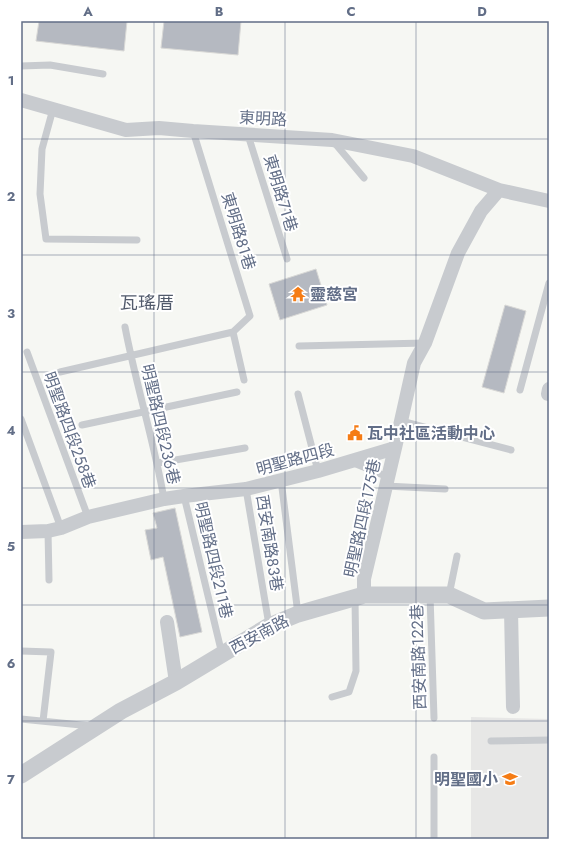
<svg xmlns="http://www.w3.org/2000/svg" width="570" height="860" font-family="Jost,'Noto Sans TC',sans-serif">
<rect width="100%" height="100%" fill="#f6f7f3"/>
<path fill="#e7e7e6" d="M 471,717 L 549,719 L 549,839 L 471,839 Z"/>
<path fill="#b5b9c1" stroke="#d8d8d6" d="M 39,21 L 127,21 L 124,51 L 36,41 Z
M 164,21 L 241,21 L 238,55 L 161,48 Z
M 316,269 L 327,305 L 280,320 L 269,284 Z
M 505,305 L 526,311 L 504,393 L 482,387 Z
M 175,508 L 202,632 L 180,637 L 163,557 L 151,560 L 145,530 L 157,528 L 153,513 Z"/>
<g fill="none" stroke-linecap="round" stroke-linejoin="round">
<path stroke="#c8cbcf" stroke-width="7" d="M 21,66 L 50,65 L 103,74
M 53,109 L 42,149 L 40,194 L 46,239 L 137,240
M 193,131 L 250,316 L 233,332
M 248,135 L 287,259
M 333,141 L 364,178
M 125,327 C 136,385 154,441 164,499
M 233,332 L 244,380
M 299,346 L 425,343
M 27,352 L 88,517
M 60,372 L 233,332
M 520,390 L 549,283
M 298,394 L 318,471
M 21,419 L 61,528
M 401,421 L 511,450
M 82,425 L 237,392
M 351,462 L 388,477
M 158,463 L 245,448
M 281,480 L 298,614
M 386,486 L 445,489
M 246,489 L 269,625
M 184,496 L 222,654
M 48,531 L 49,580
M 430,595 L 434,718
M 449,595 L 457,556
M 21,651 L 51,652 L 43,721
M 332,697 L 349,692 L 356,671 L 355,598
M 21,719 L 91,726
M 491,741 L 549,740
M 434,839 L 434,757"/>
<path stroke="#c8cbcf" stroke-width="14" d="M 21,100 L 126,130 L 159,128 L 193,131 L 332,140 L 413,156 L 499,190 L 549,201
M 548,394 L 549,389
M 21,532 L 48,531 L 61,528 L 88,517 L 164,499 L 184,496 L 246,489 L 318,471 L 395,448 L 414,363 L 425,343 L 458,253 L 481,211 L 499,190
M 364,595 L 364,579 L 395,448
M 511,610 L 513,707
M 167,622 L 176,682"/>
<path stroke="#c8cbcf" stroke-width="17" d="M 21,775 L 121,711 L 176,682 L 269,626 L 298,614 L 364,595 L 449,595 L 484,611 L 549,608"/>
</g>
<path fill="none" stroke="#626e87" stroke-width="1" stroke-opacity="0.55" d="M 154,21 L 154,839M 285,21 L 285,839M 416,21 L 416,839M 21,139 L 549,139M 21,255 L 549,255M 21,372 L 549,372M 21,488 L 549,488M 21,605 L 549,605M 21,721 L 549,721"/>
<defs>
<g id="temple-bare" transform="scale(1.2)"><path d="M0-6L5-2H3V0L6.5 2.5H4V6H1.5V3h-3V6H-4V2.5H-6.5L-3 0V-2H-5Z" fill="#f57c15" stroke="#fff" stroke-width="2.5" paint-order="stroke"/></g>
<g id="civic-bare" transform="scale(1.2)"><path d="M-.6-6.5H3V-4.5H.6V-3L4-1V1h2V6H-6V1h2V-1L-.6-3ZM-1.2 2.5V6h2.4V2.5Z" fill="#f57c15" stroke="#fff" stroke-width="2.5" paint-order="stroke"/></g>
<g id="school-bare" transform="scale(1.2)"><path d="M0-5L7-2L0 1L-7-2ZM-4 1L0 2.5L4 1V4Q0 6-4 4Z" fill="#f57c15" stroke="#fff" stroke-width="2.5" paint-order="stroke"/></g>
</defs>
<g fill-rule="evenodd">
<use href="#temple-bare" x="298" y="294"/>
<use href="#civic-bare" x="355" y="433"/>
<use href="#school-bare" x="510" y="779"/>
</g>
<g text-anchor="middle" stroke-width="4" stroke-linejoin="round" paint-order="stroke">
<g font-size="16" fill="#626e87" stroke="#fff">
<text transform="translate(263 118) rotate(3)" y="6">東明路</text>
<text transform="translate(281 193) rotate(73)" y="6">東明路71巷</text>
<text transform="translate(239 231) rotate(73)" y="6">東明路81巷</text>
<text transform="translate(161 424) rotate(77)" y="6">明聖路四段236巷</text>
<text transform="translate(70 430) rotate(70)" y="6">明聖路四段258巷</text>
<text transform="translate(295 459) rotate(-15)" y="6">明聖路四段</text>
<text transform="translate(362 518) rotate(-78)" y="6">明聖路四段175巷</text>
<text transform="translate(270 543) rotate(81)" y="6">西安南路83巷</text>
<text transform="translate(214 560) rotate(77)" y="6">明聖路四段211巷</text>
<text transform="translate(259 634) rotate(-28)" y="6">西安南路</text>
<text transform="translate(418 657) rotate(-92)" y="6">西安南路122巷</text>
</g>
<g font-size="16" font-weight="bold" fill="#626e87" stroke="#fff" text-anchor="start">
<text x="310" y="300">靈慈宮</text>
<text x="367" y="439">瓦中社區活動中心</text>
<text x="498" y="785" text-anchor="end">明聖國小</text>
</g>
<g font-size="18" fill="#515a6b" stroke="#fff">
<text x="147" y="309">瓦瑤厝</text>
</g>
</g>
<rect width="570" height="860" fill="none" stroke="#ffffff" stroke-width="44"/>
<rect x="22" y="22" width="526" height="816" fill="none" stroke="#626e87" stroke-width="1.5"/>
<g font-size="13" text-anchor="middle" font-weight="bold" fill="#626e87">
<text x="88" y="16">A</text>
<text x="219" y="16">B</text>
<text x="351" y="16">C</text>
<text x="482" y="16">D</text>
<text x="11" y="85">1</text>
<text x="11" y="201">2</text>
<text x="11" y="318">3</text>
<text x="11" y="435">4</text>
<text x="11" y="551">5</text>
<text x="11" y="668">6</text>
<text x="11" y="784">7</text>
</g>
</svg>
